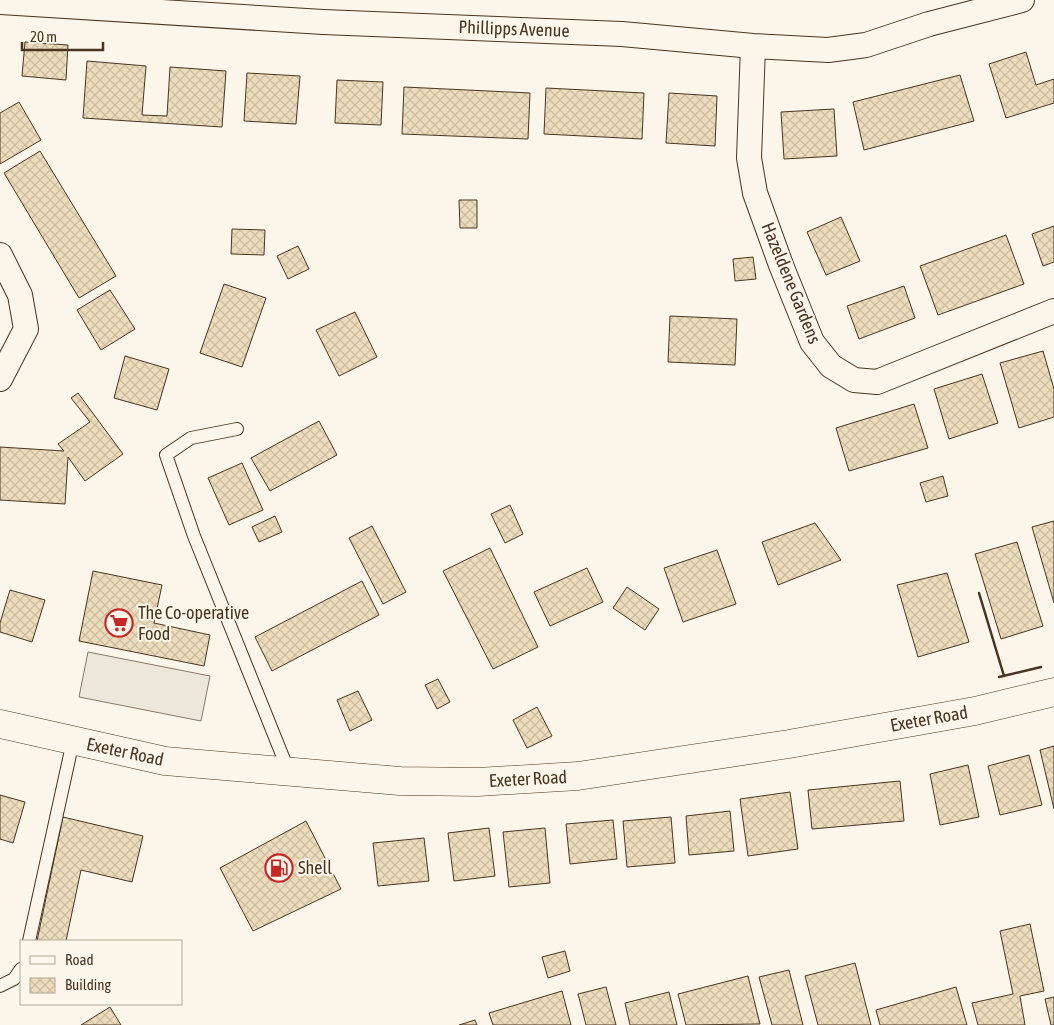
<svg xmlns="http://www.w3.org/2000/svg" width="1054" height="1025" font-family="'Asap Condensed',sans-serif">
<defs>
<pattern id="building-cross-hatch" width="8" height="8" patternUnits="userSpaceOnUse" patternTransform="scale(1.25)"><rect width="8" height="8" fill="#ecdcbc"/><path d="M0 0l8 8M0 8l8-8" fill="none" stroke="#ccbda1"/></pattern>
</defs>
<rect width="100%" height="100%" fill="#fbf6e9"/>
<path fill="#ede7d9" stroke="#887966" d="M 88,652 L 210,676 L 201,721 L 79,697 Z"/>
<path fill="url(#building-cross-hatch)" stroke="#4a3520" d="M 25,42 L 68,45 L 66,80 L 22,76 Z
M 1026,52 L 1036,85 L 1054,79 L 1054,103 L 1006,118 L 989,64 Z
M 87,61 L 146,66 L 142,115 L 167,116 L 170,67 L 226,71 L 222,127 L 83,118 Z
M 247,73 L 300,76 L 296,124 L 244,121 Z
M 960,75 L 974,121 L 864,150 L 853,102 Z
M 337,80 L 383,82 L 381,125 L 335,123 Z
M 404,87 L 530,93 L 528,139 L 402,134 Z
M 546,88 L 644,93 L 642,139 L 544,134 Z
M 669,93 L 717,96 L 715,146 L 666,143 Z
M 19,102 L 41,140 L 0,164 L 0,113 Z
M 834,109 L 837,156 L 784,159 L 781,112 Z
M 40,151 L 116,276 L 79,298 L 4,173 Z
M 459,200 L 477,200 L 477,228 L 460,228 Z
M 841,217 L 860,261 L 826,275 L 807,232 Z
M 1054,226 L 1054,262 L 1043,266 L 1032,234 Z
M 232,229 L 265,230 L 264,255 L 231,254 Z
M 1006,235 L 1024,284 L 938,315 L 920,266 Z
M 298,246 L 309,269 L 288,279 L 277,256 Z
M 753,257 L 756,279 L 735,281 L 733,259 Z
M 224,284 L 266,298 L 242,367 L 200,353 Z
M 904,286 L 915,318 L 859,339 L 847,306 Z
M 110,290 L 135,329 L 101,350 L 77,310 Z
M 355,312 L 377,357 L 339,376 L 316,330 Z
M 670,316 L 737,319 L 735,365 L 668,362 Z
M 1043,351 L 1054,389 L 1054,417 L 1019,428 L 1000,363 Z
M 125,356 L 169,369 L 157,410 L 114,398 Z
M 982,374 L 998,423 L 949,439 L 934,389 Z
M 78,393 L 123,454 L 85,481 L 68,457 L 65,504 L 0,500 L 0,447 L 64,451 L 58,444 L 90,422 L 71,398 Z
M 914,404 L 928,448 L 849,471 L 836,428 Z
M 319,421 L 337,455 L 270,491 L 251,458 Z
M 242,463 L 263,510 L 229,525 L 208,478 Z
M 943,476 L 948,496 L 926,502 L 920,483 Z
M 510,505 L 523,534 L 505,543 L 491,514 Z
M 275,516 L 282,532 L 259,542 L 252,527 Z
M 1054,521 L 1054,603 L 1032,527 Z
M 815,523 L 841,560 L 778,585 L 762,542 Z
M 372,526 L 406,592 L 383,604 L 349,538 Z
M 1017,542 L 1043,626 L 1001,639 L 975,554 Z
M 490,548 L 538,647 L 493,669 L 443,571 Z
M 717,550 L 736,604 L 683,622 L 664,568 Z
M 587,568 L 603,602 L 550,626 L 534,592 Z
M 93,571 L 162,585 L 154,623 L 210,635 L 204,666 L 79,641 Z
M 947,573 L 969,642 L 918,657 L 897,585 Z
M 362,581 L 379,615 L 272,671 L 255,637 Z
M 627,587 L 659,609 L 645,630 L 613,608 Z
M 10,590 L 45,600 L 32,642 L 0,632 L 0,623 Z
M 438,679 L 450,702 L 437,709 L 425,685 Z
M 358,691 L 372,720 L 350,731 L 337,700 Z
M 537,707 L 552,736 L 527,748 L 513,720 Z
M 1054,746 L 1054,809 L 1040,750 Z
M 1029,755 L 1042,805 L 1000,815 L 988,766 Z
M 968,765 L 979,817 L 940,825 L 930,774 Z
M 900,781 L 904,821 L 812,829 L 808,790 Z
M 790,792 L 798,849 L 748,856 L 740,799 Z
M 0,795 L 25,802 L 13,843 L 0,839 Z
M 730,811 L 734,851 L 689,855 L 686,816 Z
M 63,817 L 143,836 L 132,882 L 81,870 L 66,941 L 37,941 Z
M 671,817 L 675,863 L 627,867 L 623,821 Z
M 613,820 L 617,859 L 570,864 L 566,824 Z
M 306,821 L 341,889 L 253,931 L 220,868 Z
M 489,828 L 495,876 L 454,881 L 448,833 Z
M 545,828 L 550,883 L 509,887 L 503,832 Z
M 424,838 L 429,881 L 378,886 L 373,843 Z
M 1030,924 L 1044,991 L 1020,996 L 1025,1025 L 978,1025 L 972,1003 L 1013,994 L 1000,931 Z
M 565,951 L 570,971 L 548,978 L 542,957 Z
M 855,963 L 871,1025 L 818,1025 L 805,976 Z
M 789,970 L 803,1025 L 772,1025 L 759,977 Z
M 748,976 L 760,1024 L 686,1025 L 678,994 Z
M 606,987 L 616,1025 L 586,1025 L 578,994 Z
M 956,987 L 967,1025 L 880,1025 L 876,1010 Z
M 562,991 L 571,1025 L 493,1025 L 489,1013 Z
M 669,992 L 677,1025 L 630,1025 L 625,1003 Z
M 1054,997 L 1054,1025 L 1051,1025 L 1045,999 Z
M 110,1007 L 121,1025 L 81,1025 Z
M 475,1020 L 477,1025 L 459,1025 Z"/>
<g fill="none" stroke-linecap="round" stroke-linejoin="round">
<g stroke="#4a3520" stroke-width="14">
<path id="service" d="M 237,429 L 191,438 L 166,455 L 194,536 L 289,772
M 29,941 L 73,741
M 0,986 L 14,979 L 21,969"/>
</g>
<g stroke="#4a3520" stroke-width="26">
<path id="minor" d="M 0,2 L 323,22 L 622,34 L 753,46 L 828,50 L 866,45 L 929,24 L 1022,0
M 753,46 L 749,158 L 755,193 L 781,265 L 812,342 L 831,366 L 854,380 L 877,382 L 1054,311
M 0,255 L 20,295 L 26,329 L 0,379"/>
</g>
<g stroke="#4a3520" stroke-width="29">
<path id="trunk" d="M 0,724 L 165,761 L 400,781 L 478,782 L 578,776 L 789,744 L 975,711 L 1054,692"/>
</g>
<use href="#service" stroke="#fbf6e9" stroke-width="12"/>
<use href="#minor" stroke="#fbf6e9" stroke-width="24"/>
<use href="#trunk" stroke="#fbf6e9" stroke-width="28"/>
<path stroke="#4a3520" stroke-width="2.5" d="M 979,593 L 1004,676
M 999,677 L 1041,667"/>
</g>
<defs>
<g id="supermarket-ring" transform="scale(1.4375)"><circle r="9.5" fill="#fbf6e9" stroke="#c62828" stroke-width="1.5"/><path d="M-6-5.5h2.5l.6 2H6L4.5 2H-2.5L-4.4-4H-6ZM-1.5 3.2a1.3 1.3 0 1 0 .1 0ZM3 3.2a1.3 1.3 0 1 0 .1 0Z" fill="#c62828"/></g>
<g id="fuel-ring" transform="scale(1.4375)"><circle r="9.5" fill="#fbf6e9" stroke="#c62828" stroke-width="1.5"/><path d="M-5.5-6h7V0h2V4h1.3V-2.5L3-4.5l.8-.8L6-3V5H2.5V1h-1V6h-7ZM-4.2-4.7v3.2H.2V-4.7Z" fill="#c62828"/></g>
</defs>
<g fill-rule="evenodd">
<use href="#supermarket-ring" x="119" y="623"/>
<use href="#fuel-ring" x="279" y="868"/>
</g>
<g text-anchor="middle" stroke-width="4" stroke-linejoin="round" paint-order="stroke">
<g font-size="18" fill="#4a3520" stroke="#fbf6e9">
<text transform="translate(514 29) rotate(2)" y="6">Phillipps Avenue</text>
<text transform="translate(791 283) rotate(68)" y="6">Hazeldene Gardens</text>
<text transform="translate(929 719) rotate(-10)" y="6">Exeter Road</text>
<text transform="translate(125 752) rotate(12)" y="6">Exeter Road</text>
<text transform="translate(528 779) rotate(-3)" y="6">Exeter Road</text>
</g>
<g font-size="18" fill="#4a3520" stroke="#fbf6e9" text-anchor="start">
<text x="138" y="619">The Co-operative<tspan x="138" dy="21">Food</tspan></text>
<text x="298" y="874">Shell</text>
</g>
</g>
<rect x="20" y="940" width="162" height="65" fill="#fbf6e9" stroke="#b4a999"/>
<rect x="30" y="956" width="25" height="8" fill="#fbf6e9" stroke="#b4a999"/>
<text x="65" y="965" font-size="15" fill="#4a3520">Road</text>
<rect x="30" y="978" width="25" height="15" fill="url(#building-cross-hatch)" stroke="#b4a999"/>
<text x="65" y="990" font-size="15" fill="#4a3520">Building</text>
<path d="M22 42v8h81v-8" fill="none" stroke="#4a3520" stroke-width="2.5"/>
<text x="30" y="42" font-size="15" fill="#4a3520" stroke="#fbf6e9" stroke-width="4" paint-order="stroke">20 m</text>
</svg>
